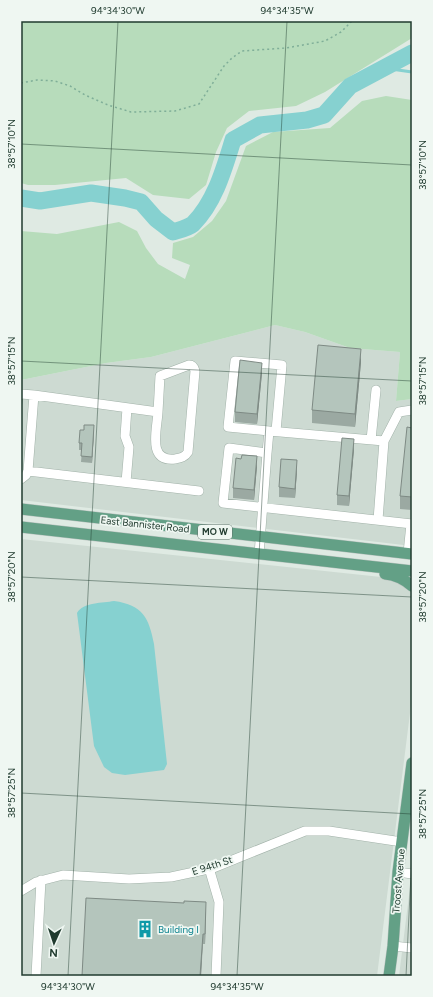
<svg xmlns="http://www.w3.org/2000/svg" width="433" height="997" font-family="Figtree,sans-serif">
<rect width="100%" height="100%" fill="#dfeae3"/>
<path fill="#cddad2" d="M 275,325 L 305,332 L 350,348 L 400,352 L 396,401 L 412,399 L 412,546 L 21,500 L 21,380 L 106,363 L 151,357 Z
M 21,539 L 381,577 L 395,580 L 408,588 L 412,593 L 412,697 L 377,976 L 21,976 Z
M 412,871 L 412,976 L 399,976 Z"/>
<path fill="#b7dcbb" d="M 21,21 L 412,21 L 412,38 L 325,92 L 296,106 L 249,111 L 227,128 L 216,152 L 206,185 L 189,199 L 153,195 L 126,178 L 55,185 L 28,185 L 21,183 Z
M 386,96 L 412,100 L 412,399 L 396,401 L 400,352 L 350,348 L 305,332 L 275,325 L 151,357 L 106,363 L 21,380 L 21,231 L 57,234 L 119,222 L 137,231 L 146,248 L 158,264 L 185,279 L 190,265 L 172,258 L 173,243 L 193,237 L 212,221 L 226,201 L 246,146 L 273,132 L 330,128 L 362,101 Z"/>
<path fill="#86d1d0" d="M 114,601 C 143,605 149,618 154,644 L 167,764 L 164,770 L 125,775 L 112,773 L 104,767 L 94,746 L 77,613 C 83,602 103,603 114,601 Z"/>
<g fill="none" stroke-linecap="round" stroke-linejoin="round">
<path stroke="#86d1d0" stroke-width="3" d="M 384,68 L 412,72"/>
<path stroke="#86d1d0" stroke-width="17" d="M 21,198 L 40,201 L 91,193 L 125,198 L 141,202 L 156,219 L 173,232 C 179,230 188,228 193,224 C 215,202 224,169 233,140 L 260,125 L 307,120 L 324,115 L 350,86 L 412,53"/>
<g stroke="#a2b2a9" stroke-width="10">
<path id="minor" d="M 21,394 L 34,395 L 28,471 L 26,475 L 21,479
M 34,395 L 158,412 L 160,376 L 189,365 C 193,365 194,367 195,371 L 188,452 C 185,457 181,458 175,459 C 147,462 157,430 158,412
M 269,431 L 228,427 L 235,361 L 282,365 L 276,431
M 371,440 L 376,390
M 384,441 L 269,431 L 267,453 L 229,448 L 223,503 L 412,524
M 28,471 L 199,491
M 126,482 L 129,447 L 125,436 L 127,408
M 378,520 L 384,441 L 399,412 L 412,410
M 408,553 L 411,524
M 259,554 L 267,453
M 209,868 L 219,902 L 216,976
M 398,872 L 412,874
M 21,891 L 36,882 L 63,875 L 129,879 L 171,877 L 213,868 L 305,831 L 329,831 L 402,842
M 393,946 L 412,948
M 36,976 L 41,880"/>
</g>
<g stroke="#bcc4c1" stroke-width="12">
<path id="major" d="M 21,509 L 412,554
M 21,527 L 412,571
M 385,574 C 396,575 404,579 412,586
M 389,976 L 393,946 L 398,872 L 412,763"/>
</g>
<path stroke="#7fae98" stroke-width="1.5" stroke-dasharray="2 3" stroke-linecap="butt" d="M 21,83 L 37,80 L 55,81 L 70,86 L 85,95 L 108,105 L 131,112 L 175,111 L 199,104 L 224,66 L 232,58 L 242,51 L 286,48 L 325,41 L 341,32 L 352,21"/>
<use href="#minor" stroke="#fff" stroke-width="9"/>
<use href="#major" stroke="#63a086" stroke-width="11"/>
</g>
<path fill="#9ba9a2" d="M 361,362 L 355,427 L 312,423 L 312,410 Z
M 262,373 L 257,424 L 235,422 L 235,412 Z
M 412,428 L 412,510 L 400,509 L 400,496 Z
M 94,432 L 92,463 L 81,462 L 82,450 L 79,450 L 79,443 Z
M 354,449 L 349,506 L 337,505 L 337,495 Z
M 257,466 L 254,500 L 233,498 L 233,488 Z
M 297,470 L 295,498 L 279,497 L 279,487 Z
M 206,912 L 205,944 L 203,944 L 201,976 L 82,976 Z"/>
<path fill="#7e8a84" d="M 361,349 L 361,362 L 355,427 L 355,414 Z
M 262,363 L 262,373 L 257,424 L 257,414 Z
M 22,399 L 22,412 L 21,425 L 21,412 Z
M 94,425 L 94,432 L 92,463 L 92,457 Z
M 354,439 L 354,449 L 349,506 L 349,496 Z
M 257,456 L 257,466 L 254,500 L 254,490 Z
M 297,460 L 297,470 L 295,498 L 295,489 Z
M 206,902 L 206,912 L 205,944 L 205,934 Z
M 203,934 L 201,976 L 200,976 Z"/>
<path fill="#b4c5bc" stroke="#7e8a84" d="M 318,345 L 361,349 L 355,414 L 312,410 Z
M 240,360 L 262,363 L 257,414 L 235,412 Z
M 21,399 L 22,399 L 21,412 Z
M 84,425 L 94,425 L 92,457 L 81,456 L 82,443 L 79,443 L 80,430 L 84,430 Z
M 407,427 L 412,428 L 412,497 L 400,496 Z
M 342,438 L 354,439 L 349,496 L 337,495 Z
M 242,455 L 257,456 L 254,490 L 233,488 L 236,458 L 241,459 Z
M 281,459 L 297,460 L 295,489 L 279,487 Z
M 86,898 L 184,903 L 184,901 L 206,902 L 205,934 L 203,934 L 200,976 L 82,976 Z"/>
<path fill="none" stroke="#203b2f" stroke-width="1" stroke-opacity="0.45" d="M 21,144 L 412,165M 21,361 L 412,381M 21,577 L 412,597M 21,793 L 412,814M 68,976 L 118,21M 237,976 L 287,21M 406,976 L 412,853"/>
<defs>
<g id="building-bare" transform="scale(1.38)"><path d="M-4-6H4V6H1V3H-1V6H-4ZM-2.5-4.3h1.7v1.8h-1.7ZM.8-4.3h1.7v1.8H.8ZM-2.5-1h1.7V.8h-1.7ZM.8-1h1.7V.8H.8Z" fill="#0f9aa8" stroke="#eff7f2" stroke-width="2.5" paint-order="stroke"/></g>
</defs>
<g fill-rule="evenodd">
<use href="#building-bare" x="145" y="929"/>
</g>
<g text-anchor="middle" stroke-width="3.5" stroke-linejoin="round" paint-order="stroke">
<rect fill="#eff7f2" stroke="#5e736a" stroke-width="1" x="198" y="525" width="34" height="14" rx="3"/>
<g font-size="9" font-weight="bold" fill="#203b2f">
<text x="215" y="535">MO W</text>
</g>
<g font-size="10" fill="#203b2f" stroke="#eff7f2">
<text transform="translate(145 524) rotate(6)" y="4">East Bannister Road</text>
<text transform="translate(212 865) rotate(-18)" y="4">E 94th St</text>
<text transform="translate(398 881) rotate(-85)" y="4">Troost Avenue</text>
</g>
<g font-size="10" fill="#0d838f" stroke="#eff7f2" text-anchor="start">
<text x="158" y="933">Building I</text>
</g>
</g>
<rect width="433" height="997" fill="none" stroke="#eff7f2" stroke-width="44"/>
<g transform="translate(54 943) rotate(183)" stroke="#eff7f2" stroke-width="3" paint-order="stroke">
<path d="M0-3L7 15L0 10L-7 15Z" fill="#203b2f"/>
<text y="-6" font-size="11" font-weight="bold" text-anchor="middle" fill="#203b2f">N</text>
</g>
<rect x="22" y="22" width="389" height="953" fill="none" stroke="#203b2f" stroke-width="1.5"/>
<g font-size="10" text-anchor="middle" fill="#203b2f">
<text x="118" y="14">94°34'30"W</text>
<text x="287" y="14">94°34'35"W</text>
<text transform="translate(11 144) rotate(-90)" y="4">38°57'10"N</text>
<text transform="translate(422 165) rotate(-90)" y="4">38°57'10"N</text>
<text transform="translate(11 361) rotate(-90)" y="4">38°57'15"N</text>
<text transform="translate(422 381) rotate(-90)" y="4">38°57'15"N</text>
<text transform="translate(11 577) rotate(-90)" y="4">38°57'20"N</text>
<text transform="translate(422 597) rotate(-90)" y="4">38°57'20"N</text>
<text transform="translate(11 793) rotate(-90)" y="4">38°57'25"N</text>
<text transform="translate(422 814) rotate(-90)" y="4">38°57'25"N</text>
<text x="68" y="990">94°34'30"W</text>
<text x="237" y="990">94°34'35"W</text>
</g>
</svg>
